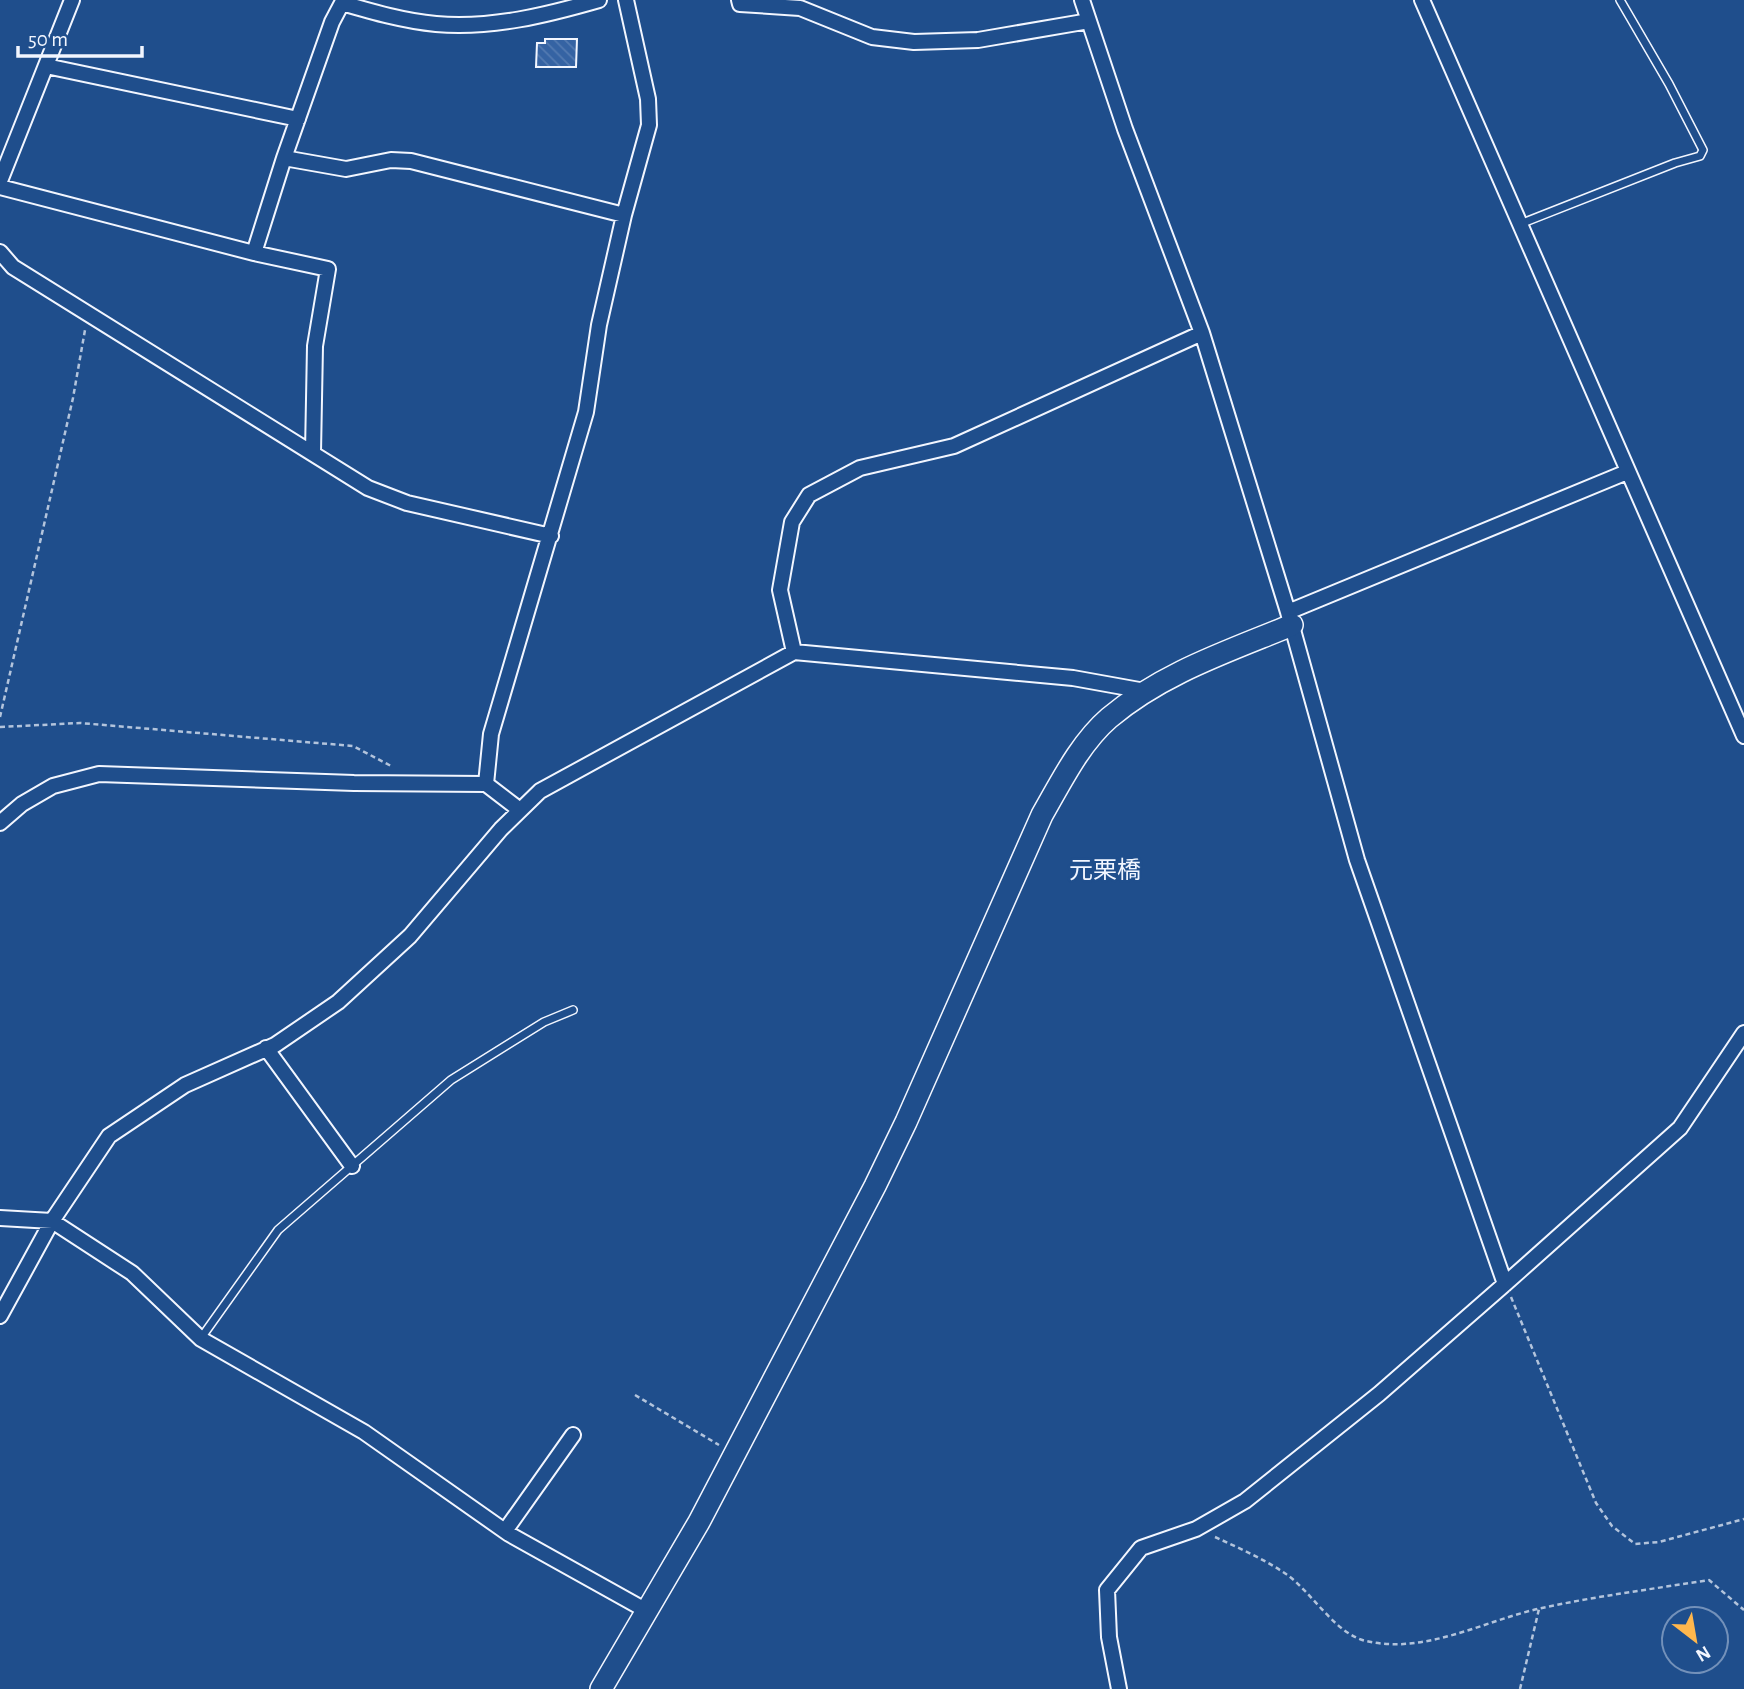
<svg xmlns="http://www.w3.org/2000/svg" width="1744" height="1689" font-family="'Alegreya Sans','Noto Sans JP',sans-serif">
<defs>
<pattern id="building-back-hatch" width="6" height="6" patternUnits="userSpaceOnUse" patternTransform="scale(1.75)"><rect width="6" height="6" fill="#3563a3"/><path d="M-1 5l2 2M0 0l6 6M5-1l2 2" fill="none" stroke="#537ab1"/></pattern>
</defs>
<rect width="100%" height="100%" fill="#1f4e8c"/>
<path fill="url(#building-back-hatch)" stroke="#f2f6ff" stroke-width="2" d="M 545,39 L 577,39 L 576,67 L 536,67 L 537,43 L 545,43 Z"/>
<g fill="none" stroke-linecap="round" stroke-linejoin="round">
<g stroke="#f2f6ff" stroke-width="10">
<path id="lane" d="M 1520,224 L 1675,163 L 1700,156 L 1703,150 L 1669,84 L 1620,0
M 201,1338 L 278,1230 L 451,1080 L 544,1022 L 573,1010"/>
</g>
<g stroke="#f2f6ff" stroke-width="18">
<path id="street" d="M 739,0 L 740,4 L 800,8 L 872,37 L 914,42 L 978,40 L 1089,21
M 1082,0 L 1125,129 L 1202,333 L 1288,612 L 1357,860 L 1505,1284
M 1422,0 L 1744,736
M 46,66 L 298,119
M 284,158 L 346,169 L 391,160 L 411,161 L 624,215
M 0,181 L 72,0
M 0,187 L 254,253 L 284,158 L 332,22 L 342,3 C 373,12 404,21 436,24 C 491,29 547,15 599,0
M 0,252 L 13,267 L 368,488 L 407,503 L 551,536
M 254,253 L 328,269 L 315,346 L 313,452
M 1288,612 L 1627,472
M 794,652 L 780,590 L 792,522 L 809,495 L 860,468 L 954,446 L 1202,333
M 520,810 L 486,784 L 491,734 L 586,412 L 599,325 L 624,215 L 649,125 L 648,99 L 626,0
M 0,823 L 22,804 L 53,786 L 99,774 L 354,783 L 486,784
M 266,1048 L 352,1166
M 0,1218 L 52,1221 L 132,1273 L 201,1339 L 364,1432 L 509,1534 L 647,1611
M 0,1316 L 52,1221 L 109,1136 L 185,1085 L 275,1045 L 338,1002 L 410,936 L 501,829 L 540,791 L 794,652 L 1073,678 L 1145,691
M 505,1531 L 573,1435
M 1119,1689 L 1109,1637 L 1107,1590 L 1141,1548 L 1196,1529 L 1245,1501 L 1379,1394 L 1505,1284 L 1680,1128 L 1744,1033"/>
</g>
<g stroke="#f2f6ff" stroke-width="24">
<path id="secondary" d="M 601,1689 L 699,1522 L 875,1186 L 906,1122 L 1042,815 C 1061,782 1080,743 1109,718 C 1162,673 1229,651 1292,625"/>
</g>
<path stroke="#b3c4dc" stroke-width="2.5" stroke-dasharray="5 3.5" stroke-linecap="butt" d="M 0,717 L 73,398 L 85,330
M 0,727 L 80,723 L 353,746 L 393,767
M 1511,1297 L 1596,1503 L 1612,1526 L 1635,1544 L 1659,1542 L 1744,1519
M 635,1395 L 719,1445
M 1215,1537 C 1239,1548 1264,1559 1286,1574 C 1312,1592 1335,1634 1366,1641 C 1426,1655 1485,1620 1542,1608 C 1597,1596 1653,1589 1709,1580 L 1744,1610
M 1520,1689 L 1539,1609"/>
<use href="#lane" stroke="#1f4e8c" stroke-width="7"/>
<use href="#street" stroke="#1f4e8c" stroke-width="14"/>
<use href="#secondary" stroke="#1f4e8c" stroke-width="21"/>
</g>
<g text-anchor="middle" stroke-width="5" stroke-linejoin="round" paint-order="stroke">
<g font-size="24" fill="#f2f6ff" stroke="#1f4e8c">
<text x="1105" y="878">元栗橋</text>
</g>
</g>
<g transform="translate(1695 1640) rotate(149)"><circle r="33" fill="#1f4e8c" stroke="#7391ba" stroke-width="2"/>
<path d="M0-5L12 26L0 18L-12 26Z" fill="#ffb74d"/>
<text y="-10" font-size="19" font-weight="bold" text-anchor="middle" fill="#f2f6ff">N</text>
</g>
<path d="M18 46v10h124v-10" fill="none" stroke="#f2f6ff" stroke-width="3.5"/>
<text x="28" y="46" font-size="21" fill="#f2f6ff" stroke="#1f4e8c" stroke-width="5" paint-order="stroke">50 m</text>
</svg>
